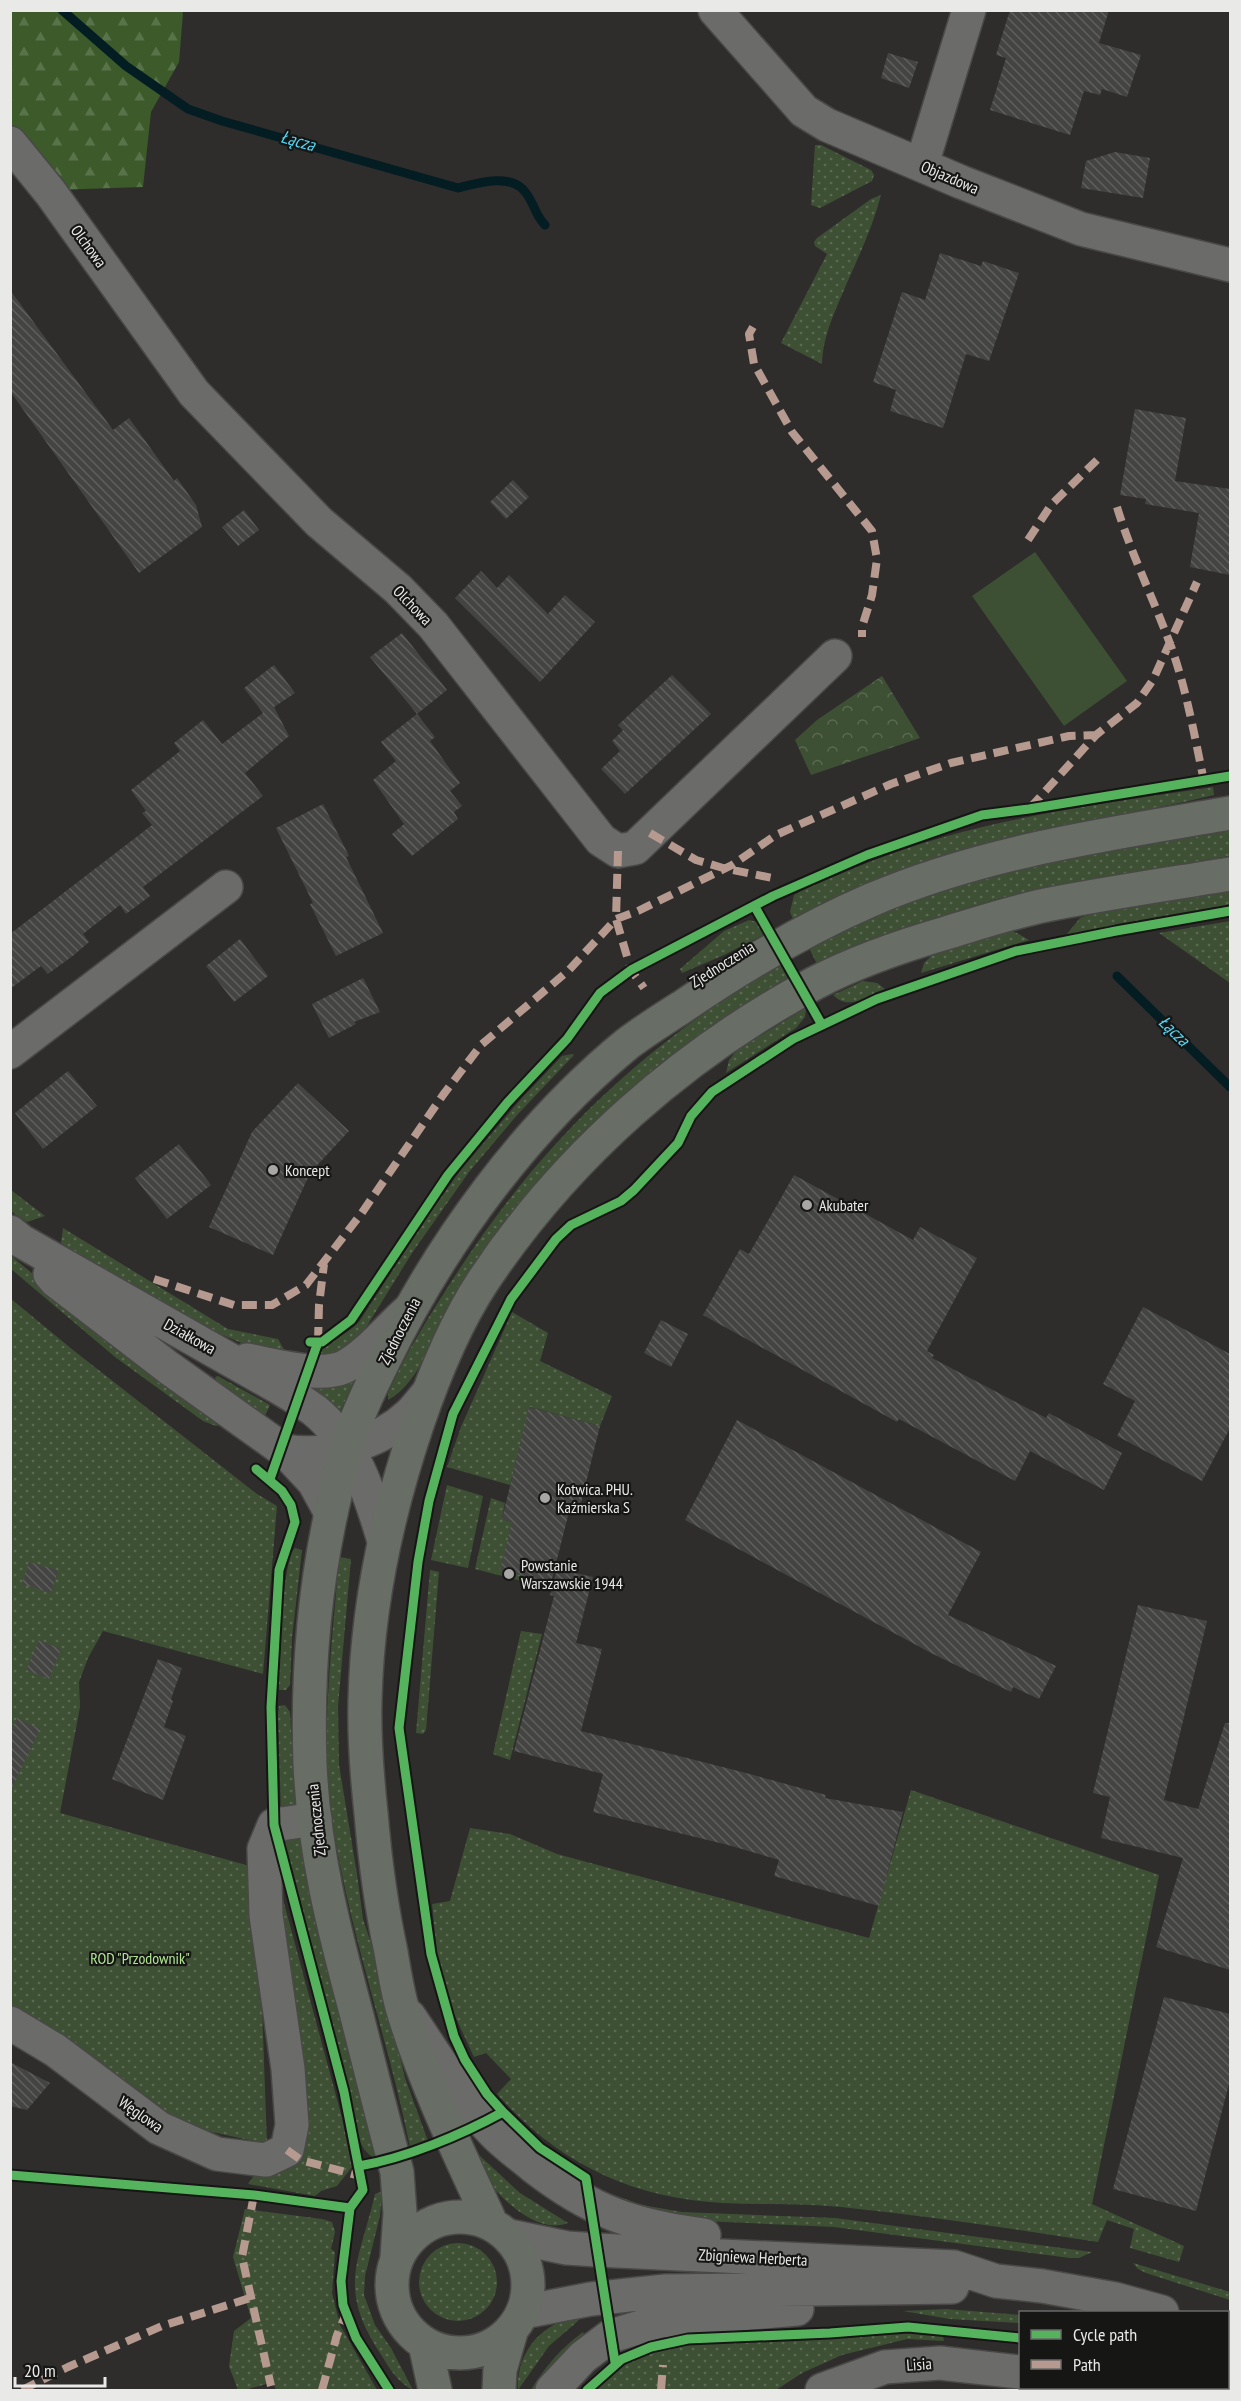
<svg xmlns="http://www.w3.org/2000/svg" width="1241" height="2401" font-family="'PT Sans Narrow',sans-serif">
<defs>
<pattern id="grass-dots" width="8" height="8" patternUnits="userSpaceOnUse" patternTransform="scale(1.5)"><rect width="8" height="8" fill="#3e5034"/><path d="M2 2h.1M6 6h.1" fill="none" stroke="#5a6951" stroke-width="1.8" stroke-linecap="round"/></pattern>
<pattern id="forest-firs" width="22" height="20" patternUnits="userSpaceOnUse" patternTransform="scale(1.5)"><rect width="22" height="20" fill="#3c5a2a"/><path d="M5 1l3.5 6h-7zM16 11l3.5 6h-7z" fill="#587249"/></pattern>
<pattern id="park-crowns" width="20" height="18" patternUnits="userSpaceOnUse" patternTransform="scale(1.5)"><rect width="20" height="18" fill="#3e5034"/><path d="M2 6a3 3 0 1 1 6 0M12 15a3 3 0 1 1 6 0" fill="none" stroke="#5a6951"/></pattern>
<pattern id="building-back-hatch" width="6" height="6" patternUnits="userSpaceOnUse" patternTransform="scale(1.5)"><rect width="6" height="6" fill="#444443"/><path d="M-1 5l2 2M0 0l6 6M5-1l2 2" fill="none" stroke="#5f5f5e"/></pattern>
</defs>
<rect width="100%" height="100%" fill="#2e2d2c"/>
<path fill="url(#grass-dots)" d="M 815,145 L 821,145 L 871,170 L 874,175 L 872,181 L 820,208 L 811,205 Z
M 881,195 C 873,226 859,256 846,285 C 835,312 823,335 822,364 L 781,343 L 827,254 L 815,246 L 814,242 L 817,238 L 871,199 Z
M 1213,787 L 1214,795 C 1142,813 1068,822 996,840 C 926,858 858,886 793,919 L 790,912 L 794,895 C 814,883 836,876 857,867 C 970,820 1093,805 1213,787 Z
M 1230,831 L 1230,856 L 1044,888 L 997,899 L 899,929 L 818,966 L 809,948 C 853,927 896,905 943,890 C 1036,860 1134,847 1230,831 Z
M 1230,889 L 1230,907 L 1066,935 L 1080,918 L 1091,914 Z
M 749,920 L 757,922 L 767,933 L 724,955 L 682,973 L 680,969 L 724,931 Z
M 1230,921 L 1230,983 L 1159,933 Z
M 1011,931 L 1017,933 L 1029,940 L 921,973 L 924,963 L 934,953 Z
M 780,964 L 789,980 C 678,1043 578,1123 503,1227 C 485,1251 468,1277 452,1302 C 435,1332 420,1383 388,1400 L 388,1393 C 406,1353 429,1316 453,1279 C 541,1142 641,1047 780,964 Z
M 863,981 L 877,983 L 885,989 C 867,997 849,1011 833,995 Z
M 806,1008 L 805,1017 L 796,1028 L 726,1073 L 729,1060 L 737,1050 Z
M 572,1054 L 574,1055 L 518,1114 L 469,1172 L 412,1253 L 365,1329 L 343,1348 L 327,1356 L 318,1355 C 328,1340 347,1335 359,1322 L 428,1216 L 460,1171 L 521,1099 L 562,1056 Z
M 11,1190 L 45,1216 L 27,1222 L 12,1212 Z
M 63,1228 L 228,1329 L 278,1339 L 286,1353 L 256,1349 L 194,1323 L 61,1244 Z
M 10,1255 L 39,1279 L 221,1424 L 216,1426 L 203,1421 L 115,1357 L 11,1269 Z
M 10,1298 L 73,1350 L 257,1494 L 277,1506 L 263,1674 L 103,1631 L 88,1658 L 79,1682 L 80,1707 L 60,1813 L 257,1868 L 267,2144 L 194,2128 L 161,2115 L 11,2015 Z
M 512,1312 L 548,1333 L 540,1361 L 612,1396 L 600,1426 L 530,1407 L 510,1485 L 447,1467 L 461,1427 Z
M 218,1376 L 270,1405 L 264,1418 L 216,1380 L 215,1377 Z
M 356,1377 L 339,1414 L 310,1388 L 311,1385 Z
M 447,1485 L 483,1496 L 468,1568 L 431,1560 Z
M 491,1498 L 505,1503 L 502,1519 L 512,1522 L 538,1580 L 537,1585 L 475,1569 Z
M 295,1548 L 302,1550 L 292,1638 L 290,1685 L 286,1690 L 279,1690 C 279,1668 282,1559 295,1548 Z
M 339,1557 L 351,1559 L 338,1706 L 339,1765 L 357,1874 L 363,1919 L 377,1962 L 405,2078 L 428,2141 L 410,2147 C 389,2043 353,1943 335,1838 C 318,1746 332,1650 339,1557 Z
M 430,1570 L 439,1572 L 426,1730 L 423,1734 L 416,1733 Z
M 521,1631 L 542,1634 L 510,1760 L 493,1754 Z
M 285,1705 L 290,1712 L 296,1807 L 281,1813 L 278,1714 L 279,1706 Z
M 911,1790 L 1159,1875 L 1092,2204 L 1184,2246 L 1179,2262 L 1130,2248 L 1134,2229 L 1107,2220 L 1098,2242 C 1015,2229 933,2217 850,2208 C 808,2203 765,2205 723,2203 C 631,2198 558,2163 497,2094 L 511,2079 L 486,2053 L 474,2057 L 453,2012 L 437,1953 L 432,1904 L 450,1901 L 470,1828 L 510,1834 L 557,1854 L 869,1938 Z
M 297,1836 L 300,1840 L 312,1902 L 377,2158 C 372,2158 367,2153 364,2149 C 355,2134 352,2100 347,2082 C 325,2001 303,1919 283,1837 Z
M 274,1866 L 342,2118 L 352,2167 L 337,2186 L 321,2191 L 315,2196 L 248,2184 L 255,2174 L 283,2169 L 305,2147 L 306,2123 Z
M 479,2155 L 520,2193 L 568,2223 C 540,2234 508,2205 491,2185 C 488,2180 482,2175 480,2169 C 479,2165 479,2159 479,2155 Z
M 382,2191 L 380,2216 L 365,2276 L 364,2295 L 375,2325 L 391,2348 L 413,2390 C 397,2382 390,2369 380,2353 C 337,2287 359,2263 375,2194 Z
M 603,2191 L 642,2205 L 682,2212 L 835,2218 L 1092,2252 L 1079,2258 L 1070,2258 L 834,2227 L 662,2219 L 598,2192 Z
M 245,2209 L 322,2219 L 332,2222 L 335,2232 L 331,2249 L 335,2252 L 332,2293 L 340,2325 L 377,2390 L 276,2390 L 273,2382 L 245,2390 L 238,2390 L 229,2366 L 234,2331 L 251,2318 L 233,2257 Z
M419 2282a39 39 0 1 1 78 0a39 39 0 1 1-78 0Z
M 1133,2263 L 1230,2292 L 1230,2300 L 1146,2273 L 1138,2269 Z
M 946,2309 L 1020,2315 L 1020,2323 L 950,2319 L 903,2311 Z
M 580,2316 L 578,2321 L 549,2346 L 518,2390 C 516,2352 542,2322 580,2316 Z
M 901,2330 L 943,2336 L 944,2341 L 907,2339 L 842,2355 L 802,2373 L 776,2390 L 594,2390 C 626,2358 655,2348 699,2341 L 813,2339 Z
M 583,2332 L 586,2340 L 539,2390 L 531,2390 C 544,2368 561,2348 583,2332 Z"/>
<path fill="url(#forest-firs)" d="M 180,10 L 183,13 L 179,62 L 151,112 L 143,187 L 54,190 L 11,137 L 10,11 Z"/>
<path fill="url(#park-crowns)" d="M 882,676 L 920,738 L 811,775 L 795,740 L 817,720 Z"/>
<path fill="#3e5034" d="M 1035,552 L 1127,681 L 1064,726 L 972,596 Z"/>
<g fill="none" stroke-linecap="round" stroke-linejoin="round">
<path stroke="#041d23" stroke-width="9" d="M 62,10 L 126,66 L 188,109 L 222,121 L 458,188 C 477,183 511,172 526,193 C 534,203 535,215 545,225
M 1117,976 L 1230,1087"/>
</g>
<path fill="url(#building-back-hatch)" d="M 1010,10 L 1109,10 L 1099,43 L 1141,55 L 1127,97 L 1102,89 L 1100,95 L 1084,91 L 1070,135 L 990,110 L 1006,58 L 996,55 Z
M 888,53 L 918,62 L 909,88 L 881,78 Z
M 1115,152 L 1150,158 L 1143,198 L 1081,188 L 1086,161 Z
M 940,253 L 981,266 L 983,261 L 1019,273 L 989,361 L 966,354 L 943,428 L 890,411 L 896,390 L 873,382 L 902,292 L 925,300 Z
M 10,290 L 113,430 L 129,418 L 174,481 L 177,478 L 196,505 L 202,527 L 139,573 L 10,391 Z
M 1135,409 L 1186,418 L 1175,481 L 1230,489 L 1230,575 L 1190,567 L 1199,513 L 1145,504 L 1146,499 L 1120,495 Z
M 513,480 L 529,497 L 506,519 L 490,502 Z
M 244,510 L 259,530 L 238,546 L 222,527 Z
M 481,571 L 497,588 L 509,575 L 548,614 L 565,595 L 595,622 L 540,682 L 455,598 Z
M 402,633 L 447,690 L 417,714 L 370,657 Z
M 274,665 L 295,693 L 274,707 L 289,736 L 245,773 L 263,796 L 143,887 L 150,896 L 126,914 L 120,905 L 83,934 L 89,942 L 74,955 L 48,974 L 41,966 L 10,989 L 10,934 L 152,825 L 142,813 L 146,811 L 131,790 L 180,751 L 174,743 L 203,720 L 222,744 L 263,713 L 244,688 Z
M 672,675 L 711,714 L 625,794 L 601,769 L 620,751 L 612,741 L 623,730 L 618,725 Z
M 417,714 L 435,737 L 430,741 L 460,783 L 450,791 L 462,806 L 454,812 L 458,819 L 412,856 L 392,834 L 404,824 L 373,780 L 396,761 L 381,742 Z
M 323,804 L 349,856 L 346,857 L 383,933 L 336,956 L 310,904 L 313,903 L 276,828 Z
M 240,939 L 268,976 L 234,1002 L 206,966 Z
M 363,978 L 380,1012 L 354,1022 L 356,1024 L 329,1038 L 312,1004 Z
M 68,1071 L 97,1106 L 43,1149 L 15,1113 Z
M 298,1083 L 349,1131 L 310,1173 L 273,1255 L 209,1227 L 252,1132 Z
M 179,1144 L 211,1185 L 167,1219 L 135,1178 Z
M 794,1175 L 913,1240 L 920,1227 L 977,1258 L 927,1351 L 934,1355 L 932,1358 L 1046,1418 L 1049,1413 L 1122,1453 L 1104,1490 L 1030,1451 L 1015,1481 L 899,1419 L 897,1422 L 703,1315 L 740,1249 L 749,1254 Z
M 1143,1307 L 1230,1354 L 1230,1428 L 1202,1481 L 1117,1436 L 1135,1401 L 1103,1384 Z
M 661,1320 L 688,1334 L 671,1367 L 644,1353 Z
M 529,1407 L 600,1426 L 579,1511 L 570,1508 L 551,1583 L 500,1570 L 512,1522 L 502,1519 Z
M 737,1420 L 981,1552 L 948,1615 L 1056,1666 L 1039,1699 L 1013,1687 L 1011,1692 L 931,1653 L 685,1520 Z
M 29,1562 L 58,1570 L 51,1593 L 22,1584 Z
M 557,1569 L 593,1577 L 576,1643 L 602,1649 L 581,1731 L 746,1773 L 826,1795 L 825,1798 L 903,1812 L 879,1906 L 774,1876 L 779,1860 L 728,1845 L 593,1812 L 603,1774 L 514,1751 L 554,1596 L 550,1595 Z
M 1138,1605 L 1207,1621 L 1164,1800 L 1198,1809 L 1225,1723 L 1230,1723 L 1230,1970 L 1156,1947 L 1183,1858 L 1101,1838 L 1110,1797 L 1093,1793 Z
M 39,1640 L 61,1649 L 49,1679 L 26,1670 Z
M 158,1659 L 182,1668 L 171,1699 L 173,1701 L 164,1727 L 186,1736 L 163,1800 L 112,1779 Z
M 17,1718 L 40,1729 L 10,1792 L 10,1731 Z
M 1164,1997 L 1230,2014 L 1230,2080 L 1196,2211 L 1113,2189 Z
M 10,2062 L 50,2083 L 27,2110 L 10,2106 Z"/>
<g fill="none" stroke-linecap="round" stroke-linejoin="round">
<g stroke="#494847" stroke-width="36">
<path id="minor" d="M 715,10 L 804,111 L 827,125 L 961,182 L 1081,229 L 1230,265
M 10,143 L 50,192 L 194,393 L 319,522 L 398,589 L 433,625 L 601,840 L 618,851 L 635,848 L 835,656
M 922,164 L 969,10
M 10,1052 L 226,887
M 10,1232 L 21,1241 L 278,1387 C 290,1394 303,1402 314,1410 C 354,1442 370,1494 384,1541
M 50,1274 L 56,1281 L 169,1368 L 285,1451 L 314,1482 L 331,1513
M 247,1360 C 272,1365 320,1378 344,1367 C 365,1357 389,1328 407,1312
M 285,1451 C 327,1458 378,1444 410,1414 C 416,1408 422,1400 428,1393
M 409,2016 C 435,2054 463,2102 495,2134 C 507,2146 521,2156 534,2167 C 591,2211 632,2226 704,2235
M 10,2023 L 55,2050 L 159,2128 L 217,2154 L 266,2160 L 287,2150 L 292,2125 L 288,2069 L 266,1915 L 264,1849 L 274,1825 L 315,1819
M 509,2236 L 567,2248 L 597,2250 L 954,2267 L 996,2281 L 1042,2286 L 1115,2299 L 1162,2312
M 523,2312 L 591,2299 L 666,2291 L 952,2287
M 1228,2335 L 1230,2336
M 1103,2388 L 1115,2390
M 552,2390 L 583,2357 L 611,2336 L 660,2321 L 797,2309
M 822,2390 L 885,2367 L 940,2363 L 1020,2372"/>
</g>
<g stroke="#494847" stroke-width="36">
<path id="major" d="M392 2285a68 68 0 1 1 136 0a68 68 0 1 1-136 0Z
M 491,2223 C 459,2153 424,2082 402,2007 C 397,1989 394,1970 391,1952 C 381,1906 375,1860 371,1813 C 367,1776 364,1738 365,1701 C 367,1607 387,1514 417,1425 C 434,1375 454,1325 483,1281 C 566,1156 684,1053 815,983 C 857,961 901,946 946,933 C 979,923 1012,912 1046,905 C 1107,893 1169,884 1230,874
M 397,2257 L 400,2213 L 397,2172 C 383,2120 370,2068 357,2016 C 334,1930 314,1853 310,1764 C 307,1677 314,1586 334,1500 C 338,1482 341,1463 347,1445 C 357,1415 371,1386 385,1358 C 442,1242 526,1127 627,1044 C 644,1031 663,1019 682,1007 C 742,966 804,929 871,900 C 985,851 1110,834 1230,813
M 425,2344 L 435,2390
M 499,2390 L 500,2370 L 511,2332"/>
</g>
<use href="#minor" stroke="#6b6b69" stroke-width="33"/>
<use href="#major" stroke="#686d65" stroke-width="33"/>
<path stroke="#b69a8f" stroke-width="8" stroke-dasharray="15 8" stroke-linecap="butt" d="M 753,327 L 749,334 L 754,364 L 792,432 L 872,531 L 877,559 L 872,595 L 862,627 L 862,637
M 1117,507 C 1131,553 1152,596 1169,641 C 1186,686 1194,734 1204,781
M 1028,540 L 1051,505 L 1097,460
M 1030,808 L 1096,735 L 1137,703 L 1153,680 L 1197,582
M 650,833 L 696,860 L 723,868 L 777,879
M 618,851 L 616,919 L 631,970 L 644,988
M 154,1279 L 234,1305 L 272,1305 L 306,1285 L 361,1214 L 443,1095 L 481,1045 L 569,970 L 616,919 L 638,911 L 732,865 L 776,835 L 891,784 L 951,763 L 1069,736 L 1096,735
M 318,1342 L 319,1305 L 324,1264
M 287,2150 L 301,2160 L 360,2176
M 254,2195 L 242,2257 L 271,2386
M 22,2390 L 68,2367 L 162,2326 L 250,2298
M 322,2390 L 337,2335 L 346,2314
M 661,2390 L 663,2365"/>
<g stroke="#161615" stroke-width="13">
<path id="cycleway" d="M 755,907 L 822,1025
M 310,1342 L 322,1342 L 351,1320 L 448,1175 L 507,1103 L 567,1039 L 600,993 L 631,970 L 773,896 L 867,855 L 982,815 L 1029,809 L 1230,776
M 256,1469 L 282,1491 L 291,1505 L 295,1522 L 279,1570 L 271,1707 L 274,1825 L 344,2092 L 363,2190 L 350,2208 L 341,2281 L 343,2305 L 356,2338 L 389,2390
M 270,1479 L 318,1342
M 359,2166 C 406,2158 461,2135 503,2112
M 10,2175 L 254,2195 L 350,2208
M 615,2362 L 586,2178 L 540,2148 L 503,2112 L 487,2094 L 465,2060 L 454,2036 L 431,1954 L 399,1728 L 418,1562 L 429,1501 L 453,1414 L 511,1299 L 556,1239 L 571,1225 L 621,1201 L 634,1190 L 678,1143 L 691,1116 L 712,1092 L 793,1039 L 877,999 L 1016,951 L 1116,931 L 1230,911
M 587,2390 L 622,2359 L 651,2347 L 688,2339 L 830,2333 L 908,2327 L 1020,2338"/>
</g>
<use href="#cycleway" stroke="#56b35d" stroke-width="9"/>
</g>
<g fill="#a8a7a6" stroke="#161615" stroke-width="2">
<circle cx="273" cy="1170" r="6"/>
<circle cx="807" cy="1205" r="6"/>
<circle cx="545" cy="1498" r="6"/>
<circle cx="509" cy="1574" r="6"/>
</g>
<g text-anchor="middle" stroke-width="4.5" stroke-linejoin="round" paint-order="stroke">
<g font-size="16" fill="#e9e9e7" stroke="#161615">
<text transform="translate(950 177) rotate(23)" y="6">Objazdowa</text>
<text transform="translate(89 246) rotate(54)" y="6">Olchowa</text>
<text transform="translate(413 605) rotate(46)" y="6">Olchowa</text>
<text transform="translate(722 964) rotate(-32)" y="6">Zjednoczenia</text>
<text transform="translate(399 1331) rotate(-63)" y="6">Zjednoczenia</text>
<text transform="translate(190 1336) rotate(29)" y="6">Działkowa</text>
<text transform="translate(316 1820) rotate(-96)" y="6">Zjednoczenia</text>
<text transform="translate(141 2114) rotate(35)" y="6">Węglowa</text>
<text transform="translate(753 2257) rotate(3)" y="6">Zbigniewa Herberta</text>
<text transform="translate(919 2364) rotate(-4)" y="6">Lisia</text>
</g>
<g font-size="16" fill="#e9e9e7" stroke="#161615" text-anchor="start">
<text x="285" y="1176">Koncept</text>
<text x="819" y="1211">Akubater</text>
<text x="557" y="1495">Kotwica. PHU.<tspan x="557" dy="18">Kaźmierska S</tspan></text>
<text x="521" y="1571">Powstanie<tspan x="521" dy="18">Warszawskie 1944</tspan></text>
</g>
<g font-size="16" fill="#b0e694" stroke="#161615">
<text x="140" y="1964">ROD "Przodownik"</text>
</g>
<g font-size="18" font-style="italic" fill="#52d8f6" stroke="#161615">
<text transform="translate(298 141) rotate(16)" y="6">Łącza</text>
<text transform="translate(1174 1031) rotate(44)" y="6">Łącza</text>
</g>
</g>
<rect width="1241" height="2401" fill="none" stroke="#e9e9e7" stroke-width="24"/>
<rect x="1019" y="2311" width="210" height="78" fill="#161615" stroke="#6a6a69" stroke-width="1.5"/>
<rect x="1031" y="2330" width="30" height="9" fill="#56b35d" stroke="#6a6a69" stroke-width="1.5"/>
<text x="1073" y="2341" font-size="18" fill="#e9e9e7">Cycle path</text>
<rect x="1031" y="2360" width="30" height="9" fill="#b69a8f" stroke="#6a6a69" stroke-width="1.5"/>
<text x="1073" y="2371" font-size="18" fill="#e9e9e7">Path</text>
<path d="M15 2377v9h90v-9" fill="none" stroke="#e9e9e7" stroke-width="3"/>
<text x="24" y="2377" font-size="18" fill="#e9e9e7" stroke="#161615" stroke-width="4.5" paint-order="stroke">20 m</text>
</svg>
